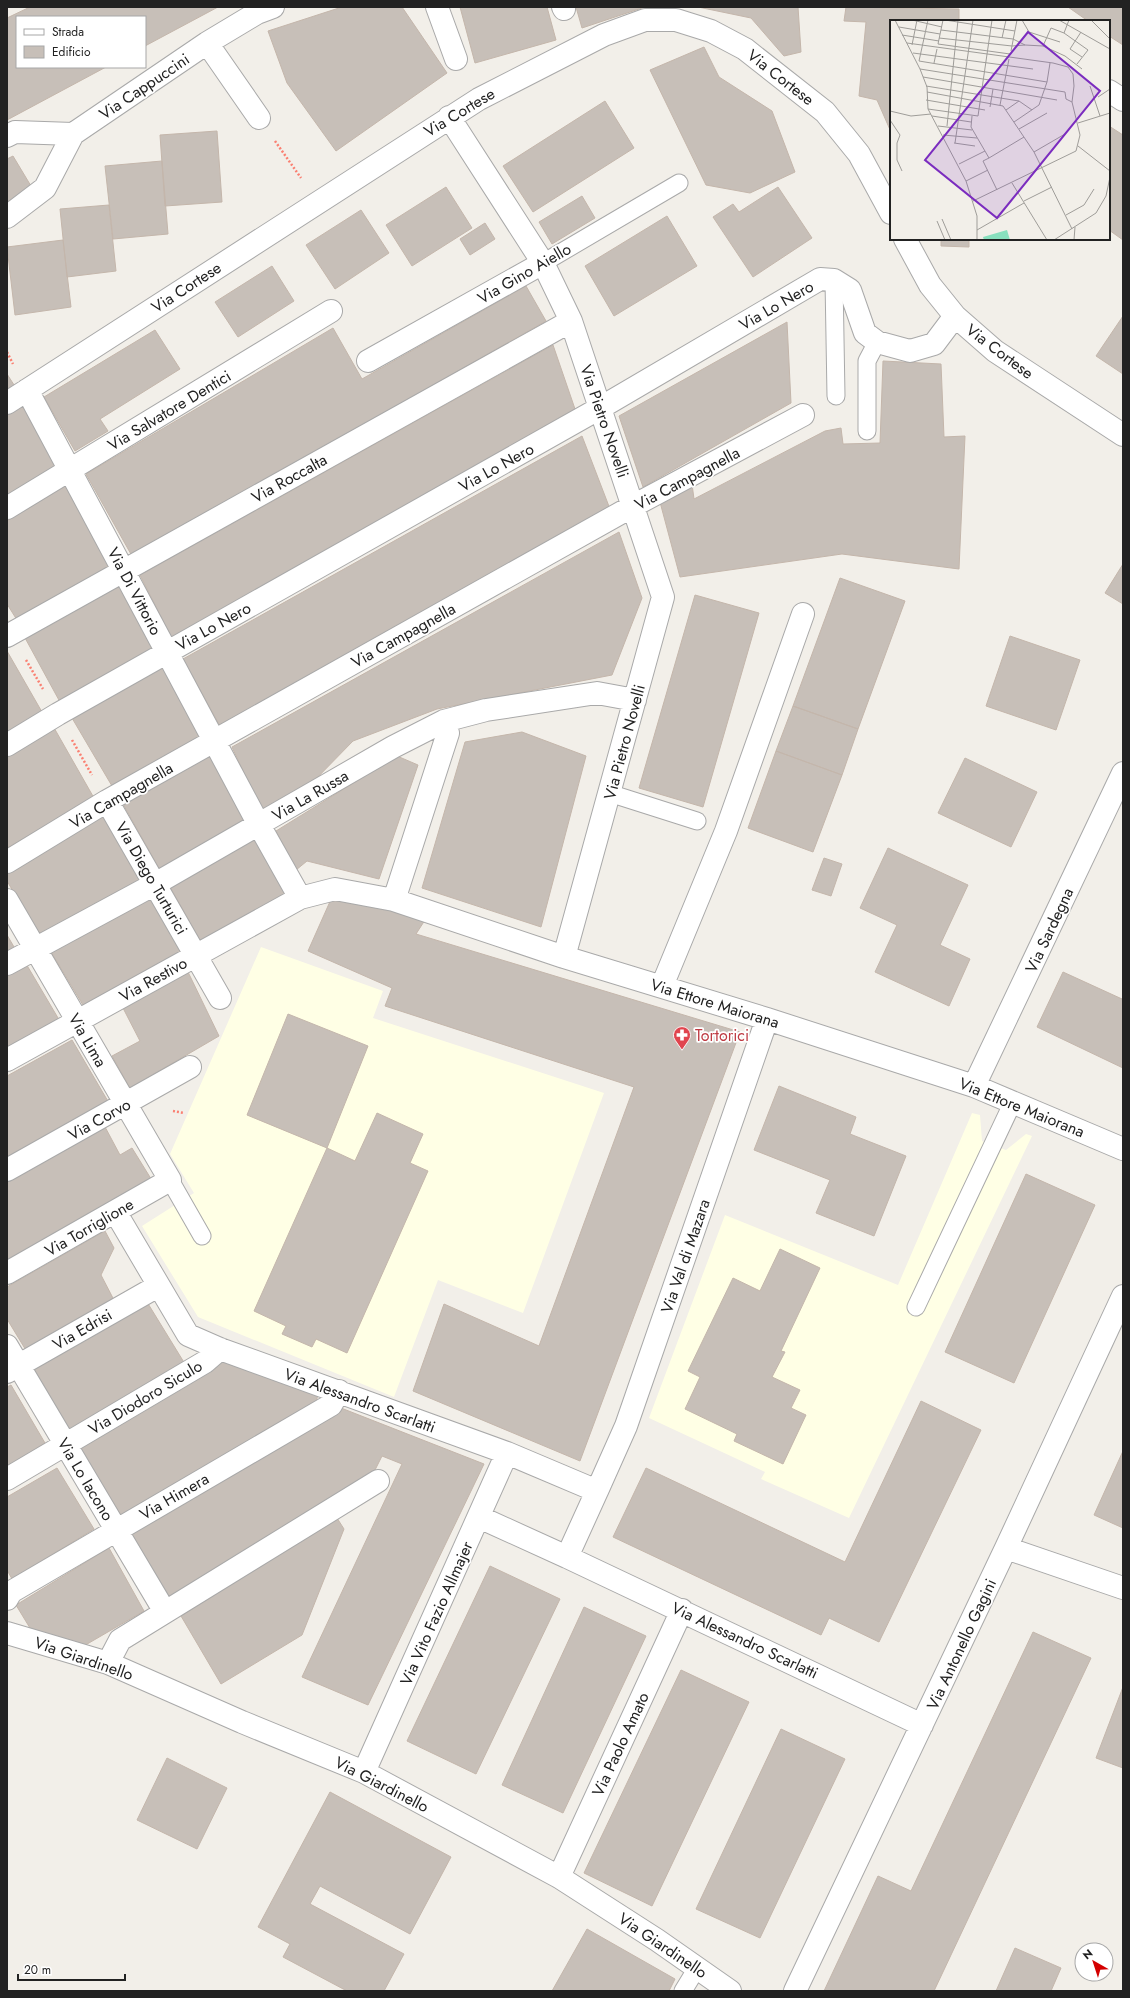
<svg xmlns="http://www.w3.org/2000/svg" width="1130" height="1998" font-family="Jost,sans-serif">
<rect width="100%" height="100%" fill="#f2efe9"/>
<path fill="#ffffe5" d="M 261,947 L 383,991 L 373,1018 L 604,1093 L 523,1313 L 438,1280 L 394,1397 L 198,1317 L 142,1226 L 194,1193 L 170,1154 Z
M 972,1113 L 980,1115 L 982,1141 L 1006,1150 L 1026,1134 L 1032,1136 L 849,1518 L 761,1479 L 765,1472 L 649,1418 L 725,1215 L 898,1285 Z"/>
<path fill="#c7bfb8" stroke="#c4b6ab" d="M 30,7 L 218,7 L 145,46 L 145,17 L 17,17 L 17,67 L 106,67 L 7,120 L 7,18 Z
M 342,7 L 402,7 L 447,73 L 336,151 L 287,83 L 268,31 Z
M 460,7 L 547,7 L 556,40 L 475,63 Z
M 576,7 L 645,7 L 582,28 Z
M 698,7 L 798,7 L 801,52 L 784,56 L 751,18 Z
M 846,7 L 959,9 L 959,21 L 891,21 L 891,132 L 877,100 L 859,96 L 866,22 L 844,21 Z
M 1068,7 L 1123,7 L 1123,45 L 1109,36 L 1109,21 L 1088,21 Z
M 704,47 L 719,77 L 772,111 L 795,172 L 750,193 L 706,185 L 650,70 Z
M 605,101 L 634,148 L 533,212 L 503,166 Z
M 1109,126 L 1123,135 L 1123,240 L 1109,230 Z
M 217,131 L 222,202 L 165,206 L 160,135 Z
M 13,156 L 31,186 L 7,204 L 7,159 Z
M 162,161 L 168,234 L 113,239 L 105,166 Z
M 446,187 L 472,228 L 412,266 L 386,225 Z
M 778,187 L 812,238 L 753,277 L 713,217 L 733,204 L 739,212 Z
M 582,196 L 595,218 L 552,244 L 539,222 Z
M 109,205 L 116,271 L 67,277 L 60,209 Z
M 361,210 L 389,253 L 335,289 L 306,245 Z
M 667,216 L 697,266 L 614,316 L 585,266 Z
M 485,223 L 495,239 L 470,255 L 460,239 Z
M 941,239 L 969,239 L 969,247 L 941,246 Z
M 63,240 L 71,307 L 15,315 L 7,247 Z
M 272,266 L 294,301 L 238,337 L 215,302 Z
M 526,286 L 546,321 L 132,556 L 86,474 L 333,328 L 362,379 Z
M 1123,316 L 1123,374 L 1096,356 Z
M 787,322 L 791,403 L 643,487 L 619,416 Z
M 155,330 L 180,369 L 100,419 L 108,431 L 75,451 L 44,397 Z
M 553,345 L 575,409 L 172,639 L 140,575 Z
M 883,361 L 941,364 L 944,437 L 965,436 L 959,569 L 842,554 L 680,577 L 660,502 L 692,484 L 694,499 L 825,431 L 841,428 L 843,444 L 880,443 Z
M 7,374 L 16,388 L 7,394 Z
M 24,403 L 58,467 L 7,497 L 7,413 Z
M 582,436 L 610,509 L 220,726 L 183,659 Z
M 67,485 L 109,566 L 17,620 L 7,604 L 7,521 Z
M 619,532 L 642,598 L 612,675 L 437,709 L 353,741 L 310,785 L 262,812 L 232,747 Z
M 1123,564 L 1123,604 L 1105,593 Z
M 840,578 L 905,601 L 858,729 L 793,706 Z
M 118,582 L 156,648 L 60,702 L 24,636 Z
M 695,595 L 759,613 L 703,807 L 639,788 Z
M 1010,636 L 1080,660 L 1056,730 L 986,706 Z
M 7,651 L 42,712 L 7,733 Z
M 163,666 L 202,736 L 112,786 L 72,718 Z
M 793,706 L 858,729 L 842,775 L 776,751 Z
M 53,726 L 94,798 L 7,848 L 7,755 Z
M 522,732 L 586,756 L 541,927 L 422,888 L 465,742 Z
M 776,751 L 842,775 L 813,852 L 748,828 Z
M 209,753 L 247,821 L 160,870 L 123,804 Z
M 397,756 L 418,765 L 379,879 L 307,861 L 296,870 L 276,831 Z
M 965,758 L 1037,792 L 1011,847 L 938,813 Z
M 105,813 L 144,880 L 39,935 L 7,881 L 7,871 Z
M 254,835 L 286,895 L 201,942 L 169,885 Z
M 888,848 L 968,885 L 940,945 L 970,959 L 949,1006 L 875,972 L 897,925 L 860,908 Z
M 824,858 L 842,864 L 831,896 L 812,890 Z
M 152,895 L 185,949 L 83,1005 L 51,952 Z
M 332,897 L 376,903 L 425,920 L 416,934 L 740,1032 L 580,1461 L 413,1391 L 444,1304 L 539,1346 L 634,1087 L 385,1006 L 392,988 L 308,951 Z
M 7,935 L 17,952 L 7,957 Z
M 25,962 L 61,1023 L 7,1053 L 7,972 Z
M 188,972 L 219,1036 L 130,1088 L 112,1056 L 140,1041 L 123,1008 Z
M 1063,972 L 1122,999 L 1123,997 L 1123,1068 L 1037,1027 Z
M 288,1014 L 368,1046 L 327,1148 L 247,1115 Z
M 72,1040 L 109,1103 L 7,1159 L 7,1076 Z
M 779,1086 L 856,1117 L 850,1134 L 906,1156 L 874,1236 L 816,1213 L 830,1180 L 754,1150 Z
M 377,1113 L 423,1134 L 410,1163 L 428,1171 L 347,1353 L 316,1339 L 312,1347 L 282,1334 L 286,1326 L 254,1311 L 327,1148 L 355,1161 Z
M 104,1125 L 120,1155 L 132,1148 L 153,1182 L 7,1265 L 7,1180 Z
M 1026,1174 L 1095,1205 L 1014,1383 L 945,1352 Z
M 105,1231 L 114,1248 L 101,1275 L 115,1302 L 27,1352 L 7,1319 L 7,1287 Z
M 780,1249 L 820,1268 L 781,1351 L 785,1352 L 772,1377 L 800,1390 L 791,1408 L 806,1415 L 783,1464 L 734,1441 L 737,1434 L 685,1409 L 700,1377 L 688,1371 L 733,1278 L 760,1291 Z
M 147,1302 L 185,1364 L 70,1432 L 33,1369 Z
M 225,1360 L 318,1394 L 316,1403 L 122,1517 L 79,1447 Z
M 11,1385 L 45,1443 L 7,1467 L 7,1387 Z
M 921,1401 L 981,1430 L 879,1642 L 829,1618 L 821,1635 L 613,1537 L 646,1468 L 845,1562 Z
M 341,1408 L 484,1464 L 368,1705 L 302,1677 L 402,1464 L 382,1456 L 372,1476 L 170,1599 L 131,1533 Z
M 1123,1451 L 1123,1528 L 1094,1515 Z
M 57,1468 L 94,1529 L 12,1579 L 7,1570 L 7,1497 Z
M 337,1518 L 344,1529 L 302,1635 L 221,1684 L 181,1616 Z
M 109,1548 L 144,1611 L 82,1647 L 33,1633 L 16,1605 Z
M 490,1566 L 560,1599 L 476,1774 L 407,1741 Z
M 584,1607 L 646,1636 L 563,1813 L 502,1785 Z
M 1033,1632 L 1091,1658 L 934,1991 L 824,1991 L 878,1876 L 911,1891 Z
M 681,1670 L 749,1702 L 652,1906 L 584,1873 Z
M 1123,1687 L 1123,1768 L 1096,1758 Z
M 781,1729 L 845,1759 L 760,1938 L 696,1909 Z
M 167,1758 L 227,1788 L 197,1849 L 137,1820 Z
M 330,1792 L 451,1857 L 410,1934 L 320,1886 L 310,1904 L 404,1954 L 384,1991 L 347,1991 L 283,1957 L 290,1944 L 258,1927 Z
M 587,1929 L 675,1979 L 669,1991 L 552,1991 Z
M 1015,1948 L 1061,1968 L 1051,1991 L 996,1991 Z"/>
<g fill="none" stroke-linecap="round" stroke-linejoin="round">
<g stroke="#a9a9a9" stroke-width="19">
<path id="service" d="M 543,263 L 679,183
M 834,280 L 836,396
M 867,431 L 867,361 L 877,342
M 609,793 L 697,821
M 170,1180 L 202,1236
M 916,1307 L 1013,1102
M 683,1991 L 697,1968"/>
</g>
<g stroke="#a9a9a9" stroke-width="24">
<path id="pedestrian" d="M 368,361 L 543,263"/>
</g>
<g stroke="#a9a9a9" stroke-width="24">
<path id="minor" d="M 437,7 L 456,59
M 563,7 L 564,9
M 207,43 L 259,118
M 1109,91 L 1123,100
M 449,117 L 543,263 L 571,321 L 663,597 L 564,957
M 7,136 L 15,132 L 73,134 L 207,43 L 257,13 L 273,7
M 7,217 L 45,188 L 73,134
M 905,239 L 930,285 L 955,316 L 995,351 L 1123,435
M 27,390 L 259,825 L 300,898
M 7,403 L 479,99 L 604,35 L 645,20 L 676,20 L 711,31 L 745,49 L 825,112 L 859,154 L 891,213
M 7,508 L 331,311
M 7,636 L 571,321
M 7,745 L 58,714 L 600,408 L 820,279 L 834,280 L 850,290 L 865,333 L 877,342 L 910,351 L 934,344 L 955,316
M 107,801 L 220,998
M 7,862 L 107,801 L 633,506 L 803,415
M 7,900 L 170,1180 L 7,1273
M 394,900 L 448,733 L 444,721
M 7,964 L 155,884 L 393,747 L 444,721 L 486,710 L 597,693 L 635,700
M 662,986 L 726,831 L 803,614
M 7,1060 L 300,898 L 335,889 L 394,900 L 564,957 L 767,1019 L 974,1086 L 1123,1149
M 974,1086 L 1123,773
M 7,1170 L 190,1067
M 116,1213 L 188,1335 L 220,1349 L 507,1453 L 597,1491 L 567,1557 L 922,1725
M 7,1346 L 165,1612
M 7,1372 L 158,1286
M 7,1479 L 205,1362 L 220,1349
M 597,1491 L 626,1426 L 767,1019
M 479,1517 L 567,1557
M 1006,1548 L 1123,1588
M 7,1599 L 11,1592 L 331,1405 L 339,1391
M 7,1633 L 108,1663 L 242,1722 L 364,1772 L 559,1877 L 657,1940 L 730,1991
M 108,1663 L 120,1640 L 378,1481
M 364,1772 L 507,1453
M 559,1877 L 682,1610
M 795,1991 L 1006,1548 L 1123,1296"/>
</g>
<path stroke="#fa8072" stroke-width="2.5" stroke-dasharray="2 2" stroke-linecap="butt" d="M 275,141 L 301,178
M 7,352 L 13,364
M 26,660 L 43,689
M 72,740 L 92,775
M 173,1111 L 184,1113"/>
<use href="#service" stroke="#fff" stroke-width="17"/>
<use href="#pedestrian" stroke="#fff" stroke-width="22"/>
<use href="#minor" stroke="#fff" stroke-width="22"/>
</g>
<defs>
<g id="pharmacy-pin" transform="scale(0.9)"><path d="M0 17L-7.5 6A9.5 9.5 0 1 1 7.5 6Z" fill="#e0444e" stroke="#fff"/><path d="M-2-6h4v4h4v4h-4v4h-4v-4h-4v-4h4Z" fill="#fff"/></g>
</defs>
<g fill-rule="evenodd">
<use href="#pharmacy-pin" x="682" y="1035"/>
</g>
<g text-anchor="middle" stroke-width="3.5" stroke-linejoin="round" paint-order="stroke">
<g font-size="16" fill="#222" stroke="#fff">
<text transform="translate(781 77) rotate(38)" y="6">Via Cortese</text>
<text transform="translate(144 86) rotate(-34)" y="6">Via Cappuccini</text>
<text transform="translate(459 112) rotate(-31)" y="6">Via Cortese</text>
<text transform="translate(524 273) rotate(-30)" y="6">Via Gino Aiello</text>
<text transform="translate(186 287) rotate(-33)" y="6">Via Cortese</text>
<text transform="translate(776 305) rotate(-30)" y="6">Via Lo Nero</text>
<text transform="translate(1000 351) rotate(37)" y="6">Via Cortese</text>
<text transform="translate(169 410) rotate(-31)" y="6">Via Salvatore Dentici</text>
<text transform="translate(605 421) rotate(71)" y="6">Via Pietro Novelli</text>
<text transform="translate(496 467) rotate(-29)" y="6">Via Lo Nero</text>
<text transform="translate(289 478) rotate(-29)" y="6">Via Roccalta</text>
<text transform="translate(687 478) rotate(-28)" y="6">Via Campagnella</text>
<text transform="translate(135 591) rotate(62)" y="6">Via Di Vittorio</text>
<text transform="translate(213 626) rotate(-29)" y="6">Via Lo Nero</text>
<text transform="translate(403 635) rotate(-29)" y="6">Via Campagnella</text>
<text transform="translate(624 742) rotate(-75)" y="6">Via Pietro Novelli</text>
<text transform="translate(121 795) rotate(-30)" y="6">Via Campagnella</text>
<text transform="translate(310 795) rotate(-30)" y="6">Via La Russa</text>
<text transform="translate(152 878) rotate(60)" y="6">Via Diego Turturici</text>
<text transform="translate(1049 930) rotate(-65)" y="6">Via Sardegna</text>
<text transform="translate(153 979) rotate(-29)" y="6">Via Restivo</text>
<text transform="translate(715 1003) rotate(17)" y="6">Via Ettore Maiorana</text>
<text transform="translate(88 1040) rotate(60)" y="6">Via Lima</text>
<text transform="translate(1022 1107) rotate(22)" y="6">Via Ettore Maiorana</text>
<text transform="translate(99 1119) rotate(-29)" y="6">Via Corvo</text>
<text transform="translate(89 1227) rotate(-30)" y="6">Via Torriglione</text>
<text transform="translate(685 1256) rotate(-71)" y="6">Via Val di Mazara</text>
<text transform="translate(82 1329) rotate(-30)" y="6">Via Edrisi</text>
<text transform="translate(145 1397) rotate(-31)" y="6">Via Diodoro Siculo</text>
<text transform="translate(360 1400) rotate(20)" y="6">Via Alessandro Scarlatti</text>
<text transform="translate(86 1479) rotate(59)" y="6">Via Lo Iacono</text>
<text transform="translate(174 1496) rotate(-30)" y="6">Via Himera</text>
<text transform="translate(436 1613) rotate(-66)" y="6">Via Vito Fazio Allmajer</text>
<text transform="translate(745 1640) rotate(25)" y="6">Via Alessandro Scarlatti</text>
<text transform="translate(961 1644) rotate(-65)" y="6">Via Antonello Gagini</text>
<text transform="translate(84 1658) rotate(19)" y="6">Via Giardinello</text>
<text transform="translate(620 1744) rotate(-65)" y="6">Via Paolo Amato</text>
<text transform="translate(382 1784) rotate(27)" y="6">Via Giardinello</text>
<text transform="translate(663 1945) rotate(34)" y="6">Via Giardinello</text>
</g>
<g font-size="16" fill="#be3a42" stroke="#fff" text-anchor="start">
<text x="695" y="1041">Tortorici</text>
</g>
</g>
<g transform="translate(890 20)">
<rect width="220" height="220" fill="#f2efe9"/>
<path d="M 117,210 L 120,220 L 94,220 L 93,217 Z" fill="#88e0be"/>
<path fill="none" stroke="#9f9d99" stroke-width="1" d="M 5,0 L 30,49 L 37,67 L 38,89 L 76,161 L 87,196 L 87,220M 22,0 L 52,7M 38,0 L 29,41 L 157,62M 53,0 L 48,24 L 120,34M 55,0 L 125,11M 132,0 L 139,12 L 170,22M 169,0 L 220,29M 201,0 L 220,19M 9,7 L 50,14M 51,10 L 123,19 L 135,25 L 153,26 L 175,36 L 192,49M 191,12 L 180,29 L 192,37M 174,13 L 179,0M 12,15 L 49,21M 49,18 L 122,26 L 135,25M 112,18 L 116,0M 17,23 L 163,43 L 178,47 L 183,54 L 184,66 L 182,82 L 190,115 L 186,131 L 83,181M 22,25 L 27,0M 153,26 L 161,8 L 174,13 L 198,30 L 187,44M 121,31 L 127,0M 23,33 L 143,49M 44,43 L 47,29M 30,49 L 175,72 L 176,79 L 182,82M 33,57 L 167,80M 36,66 L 129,81 L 142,90M 200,66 L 210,96M 37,72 L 113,86 L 144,132 L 182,209M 208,77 L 220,69M 36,80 L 95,90M 110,85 L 119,39M 100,87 L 103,69M 38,89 L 88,96 L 102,0M 116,90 L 129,81M 0,91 L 21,96 L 41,94M 42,96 L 81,102M 82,96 L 81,107 L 99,138 L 93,141 L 107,170M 0,100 L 10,115 L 7,123 L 7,140 L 12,151M 124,102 L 149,85 L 157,62 L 160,43M 188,103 L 220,93M 48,106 L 82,110M 57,106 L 68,0M 129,109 L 157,93M 53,115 L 87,118M 64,123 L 85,126M 65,123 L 83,0M 188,126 L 220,151M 144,132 L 175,114M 99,138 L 134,117M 69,144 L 95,131M 76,161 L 98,150M 122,163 L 157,220M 134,181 L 162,167M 176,195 L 194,185 L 204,169M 52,199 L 61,220M 47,201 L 55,220M 87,210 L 134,183M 164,220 L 206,193 L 216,176 L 220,157M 184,220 L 185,207"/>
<path fill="#7b2cbf" fill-opacity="0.15" stroke="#7b2cbf" stroke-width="2" d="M 138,12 L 210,71 L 107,198 L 35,140 Z"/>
<rect width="220" height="220" fill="none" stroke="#222" stroke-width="2"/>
</g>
<rect width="1130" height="1998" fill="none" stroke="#222222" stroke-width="16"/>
<rect x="16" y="16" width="130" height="52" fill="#ffffff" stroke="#a7a7a7"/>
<rect x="24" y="29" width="20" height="6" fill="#ffffff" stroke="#a7a7a7"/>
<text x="52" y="36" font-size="12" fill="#222222">Strada</text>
<rect x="24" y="46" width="20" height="12" fill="#c7bfb8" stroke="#a7a7a7"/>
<text x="52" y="56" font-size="12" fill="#222222">Edificio</text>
<g transform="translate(1094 1962) rotate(321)"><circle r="19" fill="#ffffff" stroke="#a7a7a7"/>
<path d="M0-3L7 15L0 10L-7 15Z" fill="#d40000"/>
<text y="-6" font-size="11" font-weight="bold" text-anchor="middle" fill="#222222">N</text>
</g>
<path d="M18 1974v6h107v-6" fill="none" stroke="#222222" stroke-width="2"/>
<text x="24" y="1974" font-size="12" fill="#222222" stroke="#ffffff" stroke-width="3" paint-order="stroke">20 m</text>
</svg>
